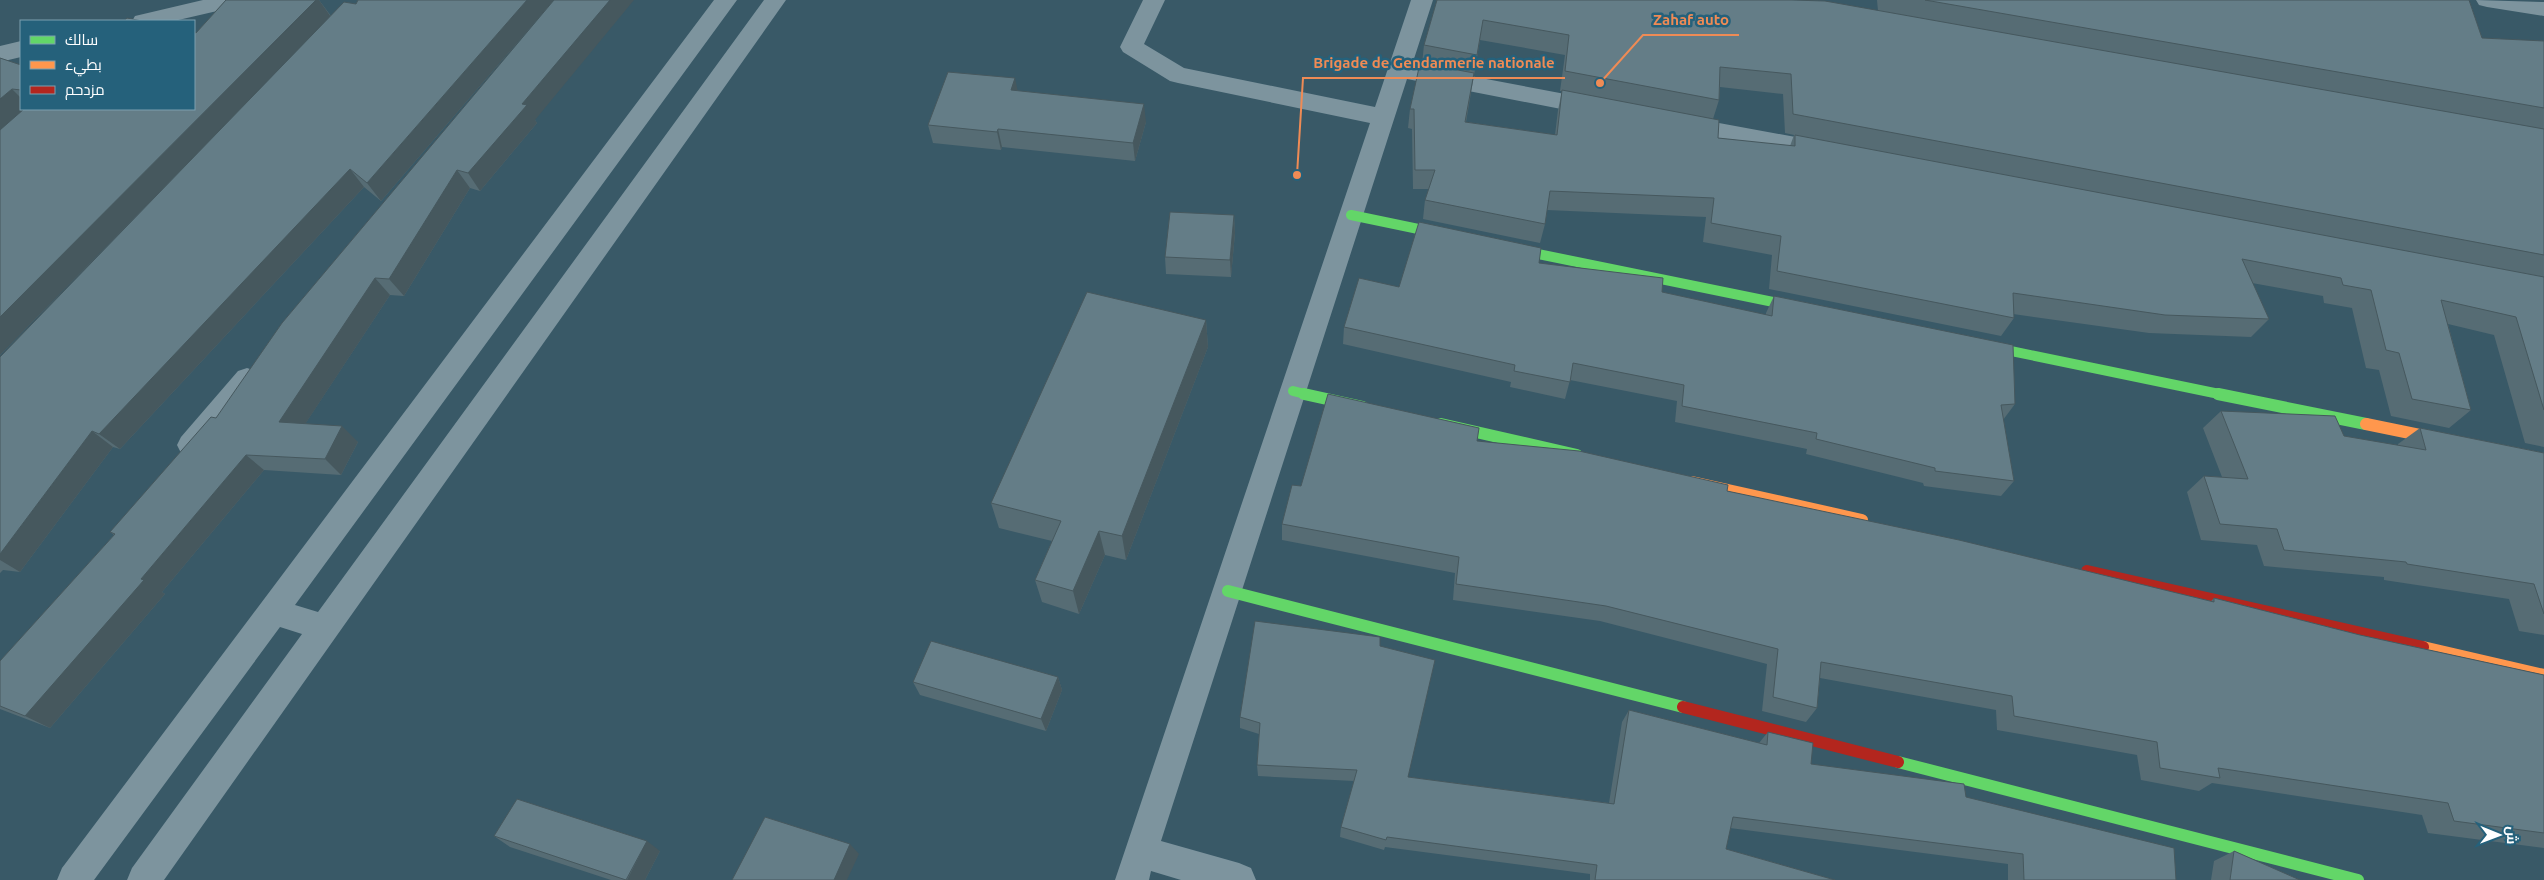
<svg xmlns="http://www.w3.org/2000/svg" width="2544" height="880" font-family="Ubuntu,Cairo,sans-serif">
<rect width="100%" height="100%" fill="#395967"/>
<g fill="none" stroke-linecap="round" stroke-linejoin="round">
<path fill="#7d949e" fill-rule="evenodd" d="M 203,0 L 246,0 L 243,5 L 174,21 L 132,21 L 135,16 Z
M 714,0 L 737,0 L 295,605 L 318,612 L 764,0 L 786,0 L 164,880 L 127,880 L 132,868 L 302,634 L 280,627 L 94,880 L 57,880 L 62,868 Z
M 1143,0 L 1165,0 L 1144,44 L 1184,68 L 1375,107 L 1411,0 L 1433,0 L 1412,65 L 1597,100 L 1605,102 L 1609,108 L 1605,114 L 1597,116 L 1407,79 L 1161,841 L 1239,863 L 1251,868 L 1256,880 L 1181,880 L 1151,871 L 1149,880 L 1115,880 L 1370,123 L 1178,83 L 1170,81 L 1123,52 L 1120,47 Z
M 2476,0 L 2544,2 L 2544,16 L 2487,7 L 2479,5 Z
M 21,41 L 21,57 L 0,62 L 0,46 Z
M 1681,116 L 1828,143 L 1836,146 L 1840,152 L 1836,158 L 1828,161 L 1673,130 L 1669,124 L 1673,118 Z
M 247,368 L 256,371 L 260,379 L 256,387 L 201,453 L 191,457 L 181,453 L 177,445 L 181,437 L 238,371 Z"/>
<path stroke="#63d668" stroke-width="10" d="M 1351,215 L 1452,236
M 1504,247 L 1807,309
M 1977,344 L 2224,395
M 1293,391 L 1309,395"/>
<path stroke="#63d668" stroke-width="12" d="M 1304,394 L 1363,407
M 2218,394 L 2366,424
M 1441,424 L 1577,455
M 1228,591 L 1683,707
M 1898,762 L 2358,880"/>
<path stroke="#ff974d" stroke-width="12" d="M 2366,424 L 2449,441
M 1692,482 L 1862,520
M 2423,647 L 2544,675"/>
<path stroke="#b3261e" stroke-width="12" d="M 2087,571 L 2423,647
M 1683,707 L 1898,762"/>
</g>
<path fill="#566c74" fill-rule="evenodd" d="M 226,0 L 319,0 L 331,16 L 356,4 L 554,0 L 381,201 L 364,187 L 120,449 L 113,447 L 20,572 L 3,570 L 0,573 L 0,357 L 181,170 L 0,355 L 0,58 L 21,65 L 21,109 L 196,33 Z
M 554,0 L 535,120 L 537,123 L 480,191 L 470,188 L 404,296 L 390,295 L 305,424 L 358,442 L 341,475 L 264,470 L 162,592 L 165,594 L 50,728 L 0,709 L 0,661 L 114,535 L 110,532 L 216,418 Z
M 1437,0 L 1878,11 L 1877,0 L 2469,0 L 2482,38 L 2544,41 L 2544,447 L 2525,443 L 2494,335 L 2448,324 L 2471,410 L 2449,428 L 2391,416 L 2379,370 L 2366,368 L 2352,308 L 2324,303 L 2323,296 L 2252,283 L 2269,319 L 2251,337 L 2149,333 L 2013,314 L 2014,318 L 2001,336 L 1769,289 L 1772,255 L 1703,242 L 1706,217 L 1547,210 L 1545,224 L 1540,243 L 1423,219 L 1425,200 L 1429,189 L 1413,189 L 1412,129 L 1408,128 L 1410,109 L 1422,64 L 1424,45 ZM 1480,40 L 1565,55 L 1560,91 L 1562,91 L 1558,110 L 1555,135 L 1466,122 ZM 1720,87 L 1783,94 L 1785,133 L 1794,135 L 1790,146 L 1718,138 L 1713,119 L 1719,100 Z
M 1018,91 L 1146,122 L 1135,161 L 1002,147 L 1001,150 L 933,143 L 928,125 Z
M 1234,215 L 1235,233 L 1231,277 L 1166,274 L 1165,257 Z
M 1539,263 L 1662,292 L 1766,315 L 1766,313 L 1774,296 L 2015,404 L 2003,420 L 2014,481 L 2001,496 L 1924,486 L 1923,483 L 1806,454 L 1807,449 L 1675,422 L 1677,401 L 1570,380 L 1565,399 L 1510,387 L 1511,382 L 1343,344 L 1344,327 L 1399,287 Z
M 1206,320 L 1208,347 L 1126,560 L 1105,555 L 1079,614 L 1042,602 L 1035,580 L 1052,541 L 999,528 L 991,503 Z
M 2221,411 L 2344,436 L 2398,446 L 2398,444 L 2420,428 L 2544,453 L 2544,635 L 2519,631 L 2509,599 L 2384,580 L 2384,577 L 2264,566 L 2257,545 L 2201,540 L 2187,492 L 2204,476 L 2222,477 L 2203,428 Z
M 1477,441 L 1727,491 L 2211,601 L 2214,598 L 2360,635 L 2544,675 L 2544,848 L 2428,833 L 2422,815 L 2212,783 L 2199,791 L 2141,780 L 2137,755 L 1997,730 L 1996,710 L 1820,678 L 1817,708 L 1806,722 L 1762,711 L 1767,664 L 1600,621 L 1453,600 L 1455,573 L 1282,540 L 1282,524 L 1301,486 Z
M 1380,646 L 1408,777 L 1609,803 L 1622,722 L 1629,710 L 1759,743 L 1768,732 L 1811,764 L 1966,797 L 2176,880 L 2008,880 L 2008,864 L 1730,828 L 1726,849 L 1835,880 L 1590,880 L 1590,874 L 1385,847 L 1384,850 L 1340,837 L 1341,827 L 1354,781 L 1258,776 L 1257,765 L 1259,734 L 1240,728 L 1240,717 Z
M 1058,677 L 1062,690 L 1046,731 L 920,695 L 913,682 Z
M 494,836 L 660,851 L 645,880 L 611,880 L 510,847 Z
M 2234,851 L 2300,880 L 2211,880 L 2214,861 Z"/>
<path fill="#46585e" d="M 316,0 L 319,0 L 331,17 L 0,355 L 0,317 Z
M 527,0 L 554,0 L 381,201 L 367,183 Z
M 610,0 L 634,0 L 535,120 L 537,123 L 480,191 L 468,173 L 522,104 Z
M 1015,78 L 1019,97 L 1011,90 Z
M 12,89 L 21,98 L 21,109 L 28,109 L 0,133 L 0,99 Z
M 1144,104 L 1146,122 L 1135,161 L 1133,143 Z
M 998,129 L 1002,147 L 1001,150 L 997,132 Z
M 350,169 L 364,187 L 120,449 L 99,434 Z
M 457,170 L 470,188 L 404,296 L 389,279 Z
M 1234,215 L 1235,233 L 1231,277 L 1230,260 Z
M 375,278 L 390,295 L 296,438 L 279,422 Z
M 1206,320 L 1208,347 L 1126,560 L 1122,536 Z
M 342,426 L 358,442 L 341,475 L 325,459 Z
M 92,431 L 113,447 L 20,572 L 0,560 L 0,554 Z
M 246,455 L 264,470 L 162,592 L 165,594 L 50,728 L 25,716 Z
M 1099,531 L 1105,555 L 1079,614 L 1073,591 Z
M 1058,677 L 1062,690 L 1046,731 L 1041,719 Z
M 647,841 L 660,851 L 645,880 L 627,880 Z
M 850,844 L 859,854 L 847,880 L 834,880 Z"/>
<path fill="#647d87" stroke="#46585e" d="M 226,0 L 316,0 L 0,317 L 0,130 L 24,109 L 194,109 L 194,32 L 196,33 Z
M 358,0 L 527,0 L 367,183 L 350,169 L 99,434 L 92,431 L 0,554 L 0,357 L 344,2 L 356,4 Z
M 554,0 L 610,0 L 522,104 L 527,105 L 468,173 L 457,170 L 389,279 L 375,278 L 279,422 L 342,426 L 325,459 L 246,455 L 141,579 L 144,580 L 25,716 L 0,706 L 0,661 L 115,534 L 110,532 L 211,417 L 216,418 L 282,323 Z
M 1437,0 L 1792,0 L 1825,1 L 2544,129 L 2544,255 L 1793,114 L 1791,74 L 1720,67 L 1719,100 L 1565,71 L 1569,35 L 1483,20 L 1477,55 L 1424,45 Z
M 1925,0 L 2469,0 L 2482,38 L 2544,41 L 2544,108 Z
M 127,18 L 142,21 L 124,21 Z
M 0,58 L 21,65 L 21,90 L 12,89 L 0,99 Z
M 1420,63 L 1474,73 L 1465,122 L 1557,135 L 1562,90 L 1719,120 L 1718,138 L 1795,146 L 1795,135 L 2544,277 L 2544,410 L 2516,317 L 2441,300 L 2471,410 L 2412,399 L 2399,353 L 2386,350 L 2371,290 L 2343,285 L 2341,278 L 2242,259 L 2269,319 L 2165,315 L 2013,293 L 2014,318 L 1777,271 L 1781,236 L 1711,223 L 1714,198 L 1550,191 L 1545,224 L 1425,200 L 1435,170 L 1415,170 L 1414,109 L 1410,109 Z
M 948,72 L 1015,78 L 1011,90 L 1144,104 L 1133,143 L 998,129 L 997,132 L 928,125 Z
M 1170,212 L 1234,215 L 1230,260 L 1165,257 Z
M 1419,222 L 1541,248 L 1539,263 L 1663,278 L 1662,292 L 1772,316 L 1774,296 L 2013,345 L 2015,404 L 2001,405 L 2014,481 L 1935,471 L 1935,468 L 1816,439 L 1817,433 L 1682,406 L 1684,385 L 1573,363 L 1570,382 L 1514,371 L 1515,365 L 1344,327 L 1359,278 L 1399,287 Z
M 1087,292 L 1206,320 L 1122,536 L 1099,531 L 1073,591 L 1035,580 L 1061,521 L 991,503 Z
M 1328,394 L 1479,428 L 1477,441 L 1579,451 L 1728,485 L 1727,491 L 1959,540 L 2214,602 L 2214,598 L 2360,635 L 2544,675 L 2544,833 L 2454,821 L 2448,803 L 2218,768 L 2220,778 L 2160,768 L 2157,742 L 2014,716 L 2012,696 L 1821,662 L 1817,708 L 1773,697 L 1778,649 L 1606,606 L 1456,584 L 1459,557 L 1282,524 L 1292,485 L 1301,486 Z
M 2221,411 L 2335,416 L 2344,436 L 2426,450 L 2420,428 L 2544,453 L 2544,614 L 2534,584 L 2407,564 L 2406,562 L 2284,550 L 2277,529 L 2220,524 L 2204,476 L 2248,479 Z
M 1255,621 L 1380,637 L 1380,646 L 1435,660 L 1408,777 L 1614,804 L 1629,710 L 1767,745 L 1768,732 L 1813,743 L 1811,764 L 1964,784 L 1966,797 L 2174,848 L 2176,880 L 2024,880 L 2023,854 L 1733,817 L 1726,849 L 1835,880 L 1595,880 L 1597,865 L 1387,837 L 1386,840 L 1341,827 L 1357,770 L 1257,765 L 1260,723 L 1240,717 Z
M 931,641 L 1058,677 L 1041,719 L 913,682 Z
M 517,799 L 647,841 L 626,880 L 494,836 Z
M 765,817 L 850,844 L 834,880 L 732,880 Z
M 2234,851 L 2300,880 L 2230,880 Z"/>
<path fill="none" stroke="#ef8b55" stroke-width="2" d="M1600 83L1643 35H1739M1297 175L1303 78H1565"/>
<g fill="#ef8b55" stroke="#25617b" stroke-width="2">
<circle cx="1600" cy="83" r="5"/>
<circle cx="1297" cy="175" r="5"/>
</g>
<g font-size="15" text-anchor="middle" font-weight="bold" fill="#ef8b55" stroke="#25617b" stroke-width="5" stroke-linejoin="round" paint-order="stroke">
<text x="1691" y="25">Zahaf auto</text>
<text x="1434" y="68">Brigade de Gendarmerie nationale</text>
</g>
<rect x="20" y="20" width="175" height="90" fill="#25617b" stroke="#7ca0b0"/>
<rect x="30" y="36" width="25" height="8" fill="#63d668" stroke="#7ca0b0"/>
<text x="65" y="45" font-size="15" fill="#ffffff">سالك</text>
<rect x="30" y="61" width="25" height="8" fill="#ff974d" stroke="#7ca0b0"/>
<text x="65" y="70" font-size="15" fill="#ffffff">بطيء</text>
<rect x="30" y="86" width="25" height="8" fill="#b3261e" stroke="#7ca0b0"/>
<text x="65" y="95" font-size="15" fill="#ffffff">مزدحم</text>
<g transform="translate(2499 835) rotate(91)" stroke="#25617b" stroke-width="4" paint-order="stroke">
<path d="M0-4L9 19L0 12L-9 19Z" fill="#ffffff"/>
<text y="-8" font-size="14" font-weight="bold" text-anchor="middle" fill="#ffffff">ش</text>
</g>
</svg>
